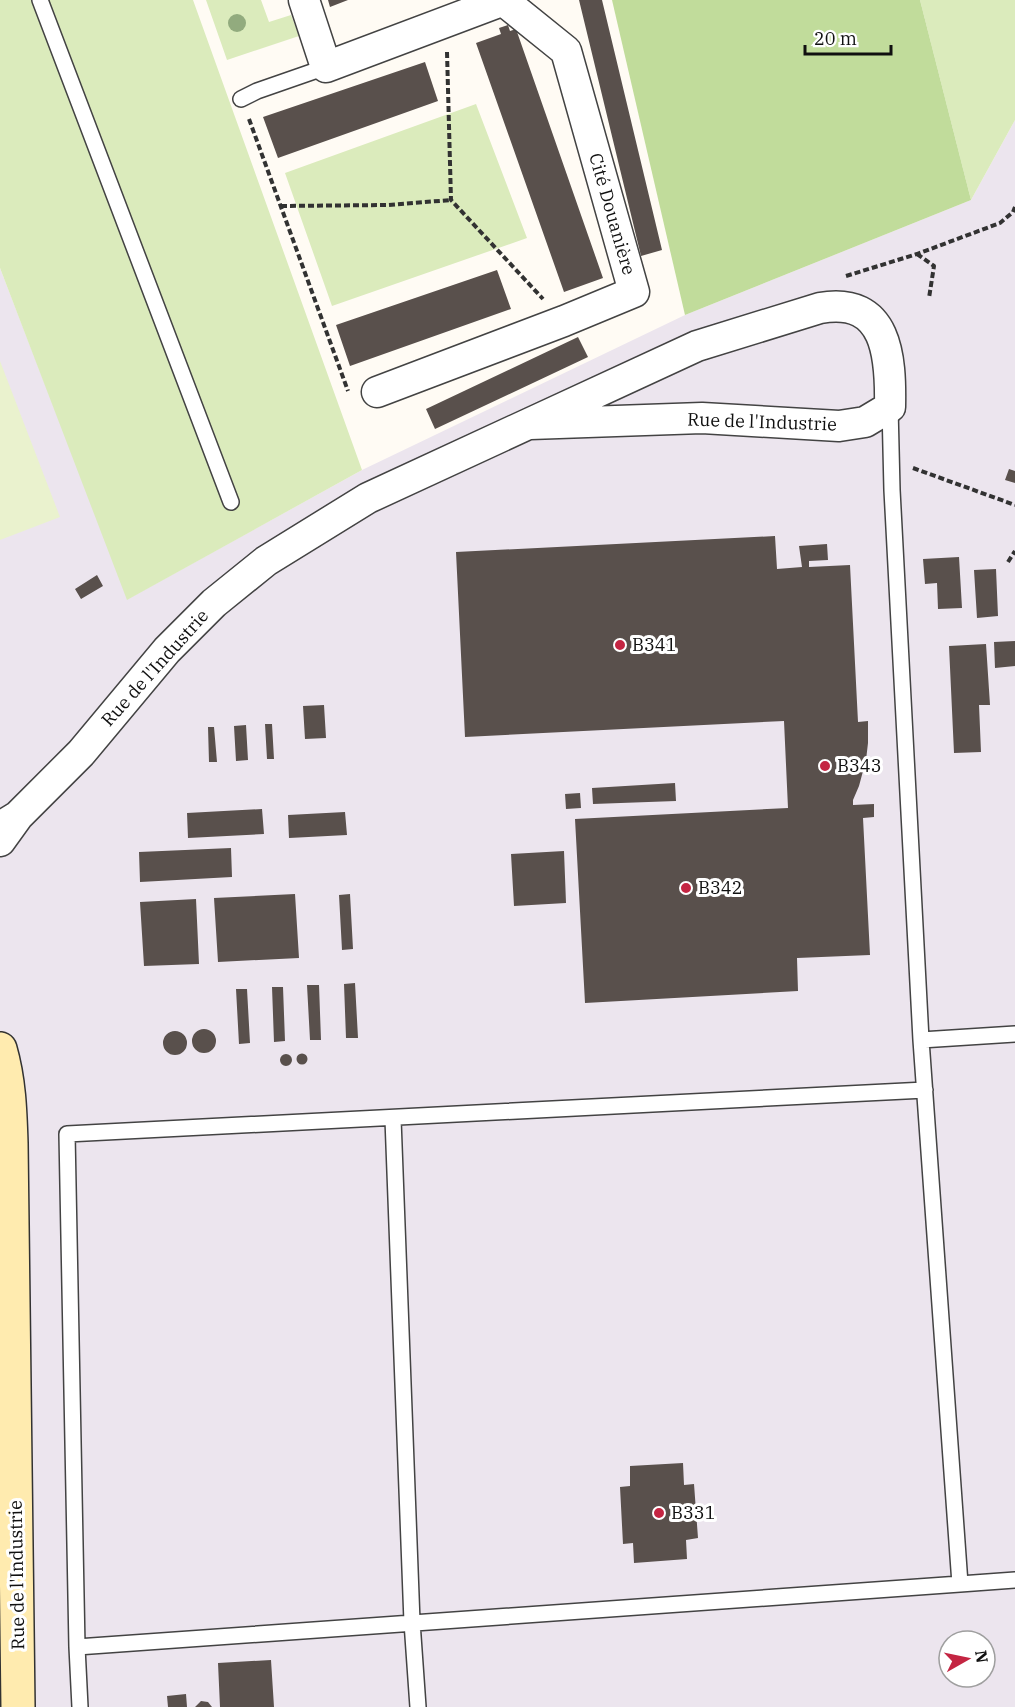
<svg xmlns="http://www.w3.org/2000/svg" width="1015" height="1707" font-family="'IBM Plex Serif',serif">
<rect width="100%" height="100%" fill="#fffbf4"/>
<path fill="#ece5ee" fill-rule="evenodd" d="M 1015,120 L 1015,1707 L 0,1707 L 0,268 L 128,599 L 362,470 L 685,315 L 971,200 ZM 949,1641 L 985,1641 L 985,1677 L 949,1677 Z"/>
<path fill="#dbebbc" d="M 0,0 L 193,0 L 362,470 L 127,600 L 0,268 Z
M 206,0 L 261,0 L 269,22 L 291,15 L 299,36 L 227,60 Z
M 920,0 L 1015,0 L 1015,120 L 971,200 Z
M 476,104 L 527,238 L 332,306 L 285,173 Z"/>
<path fill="#c1dc9b" d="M 612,0 L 920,0 L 971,200 L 685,315 Z"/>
<path fill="#eaf2ce" d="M 0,361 L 60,517 L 0,540 Z"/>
<path fill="#59504c" d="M 328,0 L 348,0 L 330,7 Z
M 579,0 L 602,0 L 662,250 L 641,256 Z
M 508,25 L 510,31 L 516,29 L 603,278 L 564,292 L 476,43 L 501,34 L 499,28 Z
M 425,62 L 438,101 L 278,158 L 263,117 Z
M 497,270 L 511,309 L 350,366 L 336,325 Z
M 578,337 L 588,357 L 435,429 L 426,409 Z
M 1009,469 L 1015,471 L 1015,483 L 1005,480 Z
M 775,536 L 777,569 L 802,567 L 799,546 L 827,544 L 828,560 L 809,561 L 809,567 L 850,565 L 858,722 L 868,721 L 868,743 L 866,760 L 859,786 L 853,800 L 853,805 L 874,804 L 874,817 L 863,818 L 870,955 L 797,958 L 798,991 L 585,1003 L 575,819 L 788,808 L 784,721 L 465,737 L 456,552 Z
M 959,557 L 962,608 L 938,609 L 937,583 L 925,584 L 923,559 Z
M 996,569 L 998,616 L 977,618 L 974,570 Z
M 97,575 L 103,586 L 81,599 L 75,589 Z
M 1015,641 L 1015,666 L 995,668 L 994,642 Z
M 986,644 L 990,705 L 979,705 L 981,752 L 954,753 L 949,646 Z
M 324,705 L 326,738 L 305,739 L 303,706 Z
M 265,724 L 272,724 L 274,759 L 267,759 Z
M 246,725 L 248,760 L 236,761 L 234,726 Z
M 208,727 L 214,727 L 217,762 L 209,762 Z
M 675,783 L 676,801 L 593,804 L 592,788 Z
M 580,793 L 581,808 L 566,809 L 565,794 Z
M 262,809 L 264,834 L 188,838 L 187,813 Z
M 345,812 L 347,835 L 289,838 L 288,815 Z
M 231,848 L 232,877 L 140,882 L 139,852 Z
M 564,851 L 566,903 L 514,906 L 511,854 Z
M 295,894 L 299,958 L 218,962 L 214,898 Z
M 350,894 L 353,949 L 342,950 L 339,895 Z
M 196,899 L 199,964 L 144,966 L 140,902 Z
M 355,983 L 358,1038 L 346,1038 L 344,984 Z
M 307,985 L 319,985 L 321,1040 L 310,1040 Z
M 272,987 L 283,987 L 285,1041 L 274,1042 Z
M 236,989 L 247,989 L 250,1043 L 239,1044 Z
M192 1041a12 12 0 1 1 24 0a12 12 0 1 1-24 0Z
M163 1043a12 12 0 1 1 24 0a12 12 0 1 1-24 0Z
M296.5 1059a5.5 5.5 0 1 1 11 0a5.5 5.5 0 1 1-11 0Z
M280 1060a6 6 0 1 1 12 0a6 6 0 1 1-12 0Z
M 683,1463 L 684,1485 L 694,1484 L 698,1538 L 686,1540 L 687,1559 L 634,1563 L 633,1543 L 623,1544 L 620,1487 L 630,1486 L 630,1466 Z
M 271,1660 L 274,1707 L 220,1707 L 218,1663 Z
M 186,1694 L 187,1707 L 168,1707 L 167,1696 Z
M 201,1701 L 208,1702 L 212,1707 L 195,1707 Z"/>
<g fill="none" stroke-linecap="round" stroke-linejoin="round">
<g stroke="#434343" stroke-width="18">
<path id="lane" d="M 40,0 L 231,502
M 241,99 L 257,91 L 326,67
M 890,407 L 892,490 L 921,1040 L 1015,1034
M 921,1040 L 960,1584 L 1015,1580
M 393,1119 L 412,1622 L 418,1707
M 77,1647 L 960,1584
M 80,1707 L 77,1647 L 67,1134 L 925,1090"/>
</g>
<g stroke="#434343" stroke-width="33">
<path id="street" d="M 304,0 L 326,67 L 504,0
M 377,392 L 564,321 L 634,292 L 566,51 L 504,1
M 18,816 L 81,753 L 167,650 L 214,603 L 266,561 L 368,498 L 697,346 L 820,308 C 888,296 891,358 890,407 L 865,422 L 839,426 L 702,418 L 530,424
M 0,827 L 18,816 L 0,841"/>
</g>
<g stroke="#323232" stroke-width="36">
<path id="secondary" d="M 0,1049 C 9,1080 10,1111 11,1143 L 18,1707"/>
</g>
<path stroke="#323232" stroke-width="4" stroke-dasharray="6 3" stroke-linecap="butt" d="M 447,52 L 451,200 L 543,299
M 249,119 L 348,391
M 281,206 L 388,205 L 451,200
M 917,254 L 934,266 L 929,298
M 846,276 L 917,254 L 1000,223 L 1013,212 L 1015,207
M 913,468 L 1015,505
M 1008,562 L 1015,551"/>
<use href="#lane" stroke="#fff" stroke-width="15"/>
<use href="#street" stroke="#fff" stroke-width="30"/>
<use href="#secondary" stroke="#ffebaf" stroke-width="33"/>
</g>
<circle fill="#92ab7e" cx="237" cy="23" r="9"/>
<g fill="#c42542" stroke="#fff" stroke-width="2">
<circle cx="620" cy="645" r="6"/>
<circle cx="825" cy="766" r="6"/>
<circle cx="686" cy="888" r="6"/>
<circle cx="659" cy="1513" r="6"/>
</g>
<g text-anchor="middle" stroke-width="6" stroke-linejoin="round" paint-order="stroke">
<g font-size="18" fill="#101010" stroke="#fff">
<text transform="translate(612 214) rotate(74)" y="6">Cité Douanière</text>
<text transform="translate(762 422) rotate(2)" y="6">Rue de l'Industrie</text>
<text transform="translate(155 668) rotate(-48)" y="6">Rue de l'Industrie</text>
<text transform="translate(17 1575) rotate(-91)" y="6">Rue de l'Industrie</text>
</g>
<g font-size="18" fill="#101010" stroke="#fff" text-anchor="start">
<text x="632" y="651">B341</text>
<text x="837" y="772">B343</text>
<text x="698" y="894">B342</text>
<text x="671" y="1519">B331</text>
</g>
</g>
<g transform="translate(967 1659) rotate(81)"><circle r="28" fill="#ffffff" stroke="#9f9f9f" stroke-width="1.5"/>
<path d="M0-4.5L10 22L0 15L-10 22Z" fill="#c42542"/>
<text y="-9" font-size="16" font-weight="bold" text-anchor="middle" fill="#101010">N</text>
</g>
<path d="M805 45v9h86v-9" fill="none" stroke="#101010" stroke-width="3"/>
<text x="814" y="45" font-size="18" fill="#101010" stroke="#ffffff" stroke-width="4.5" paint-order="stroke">20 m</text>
</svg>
